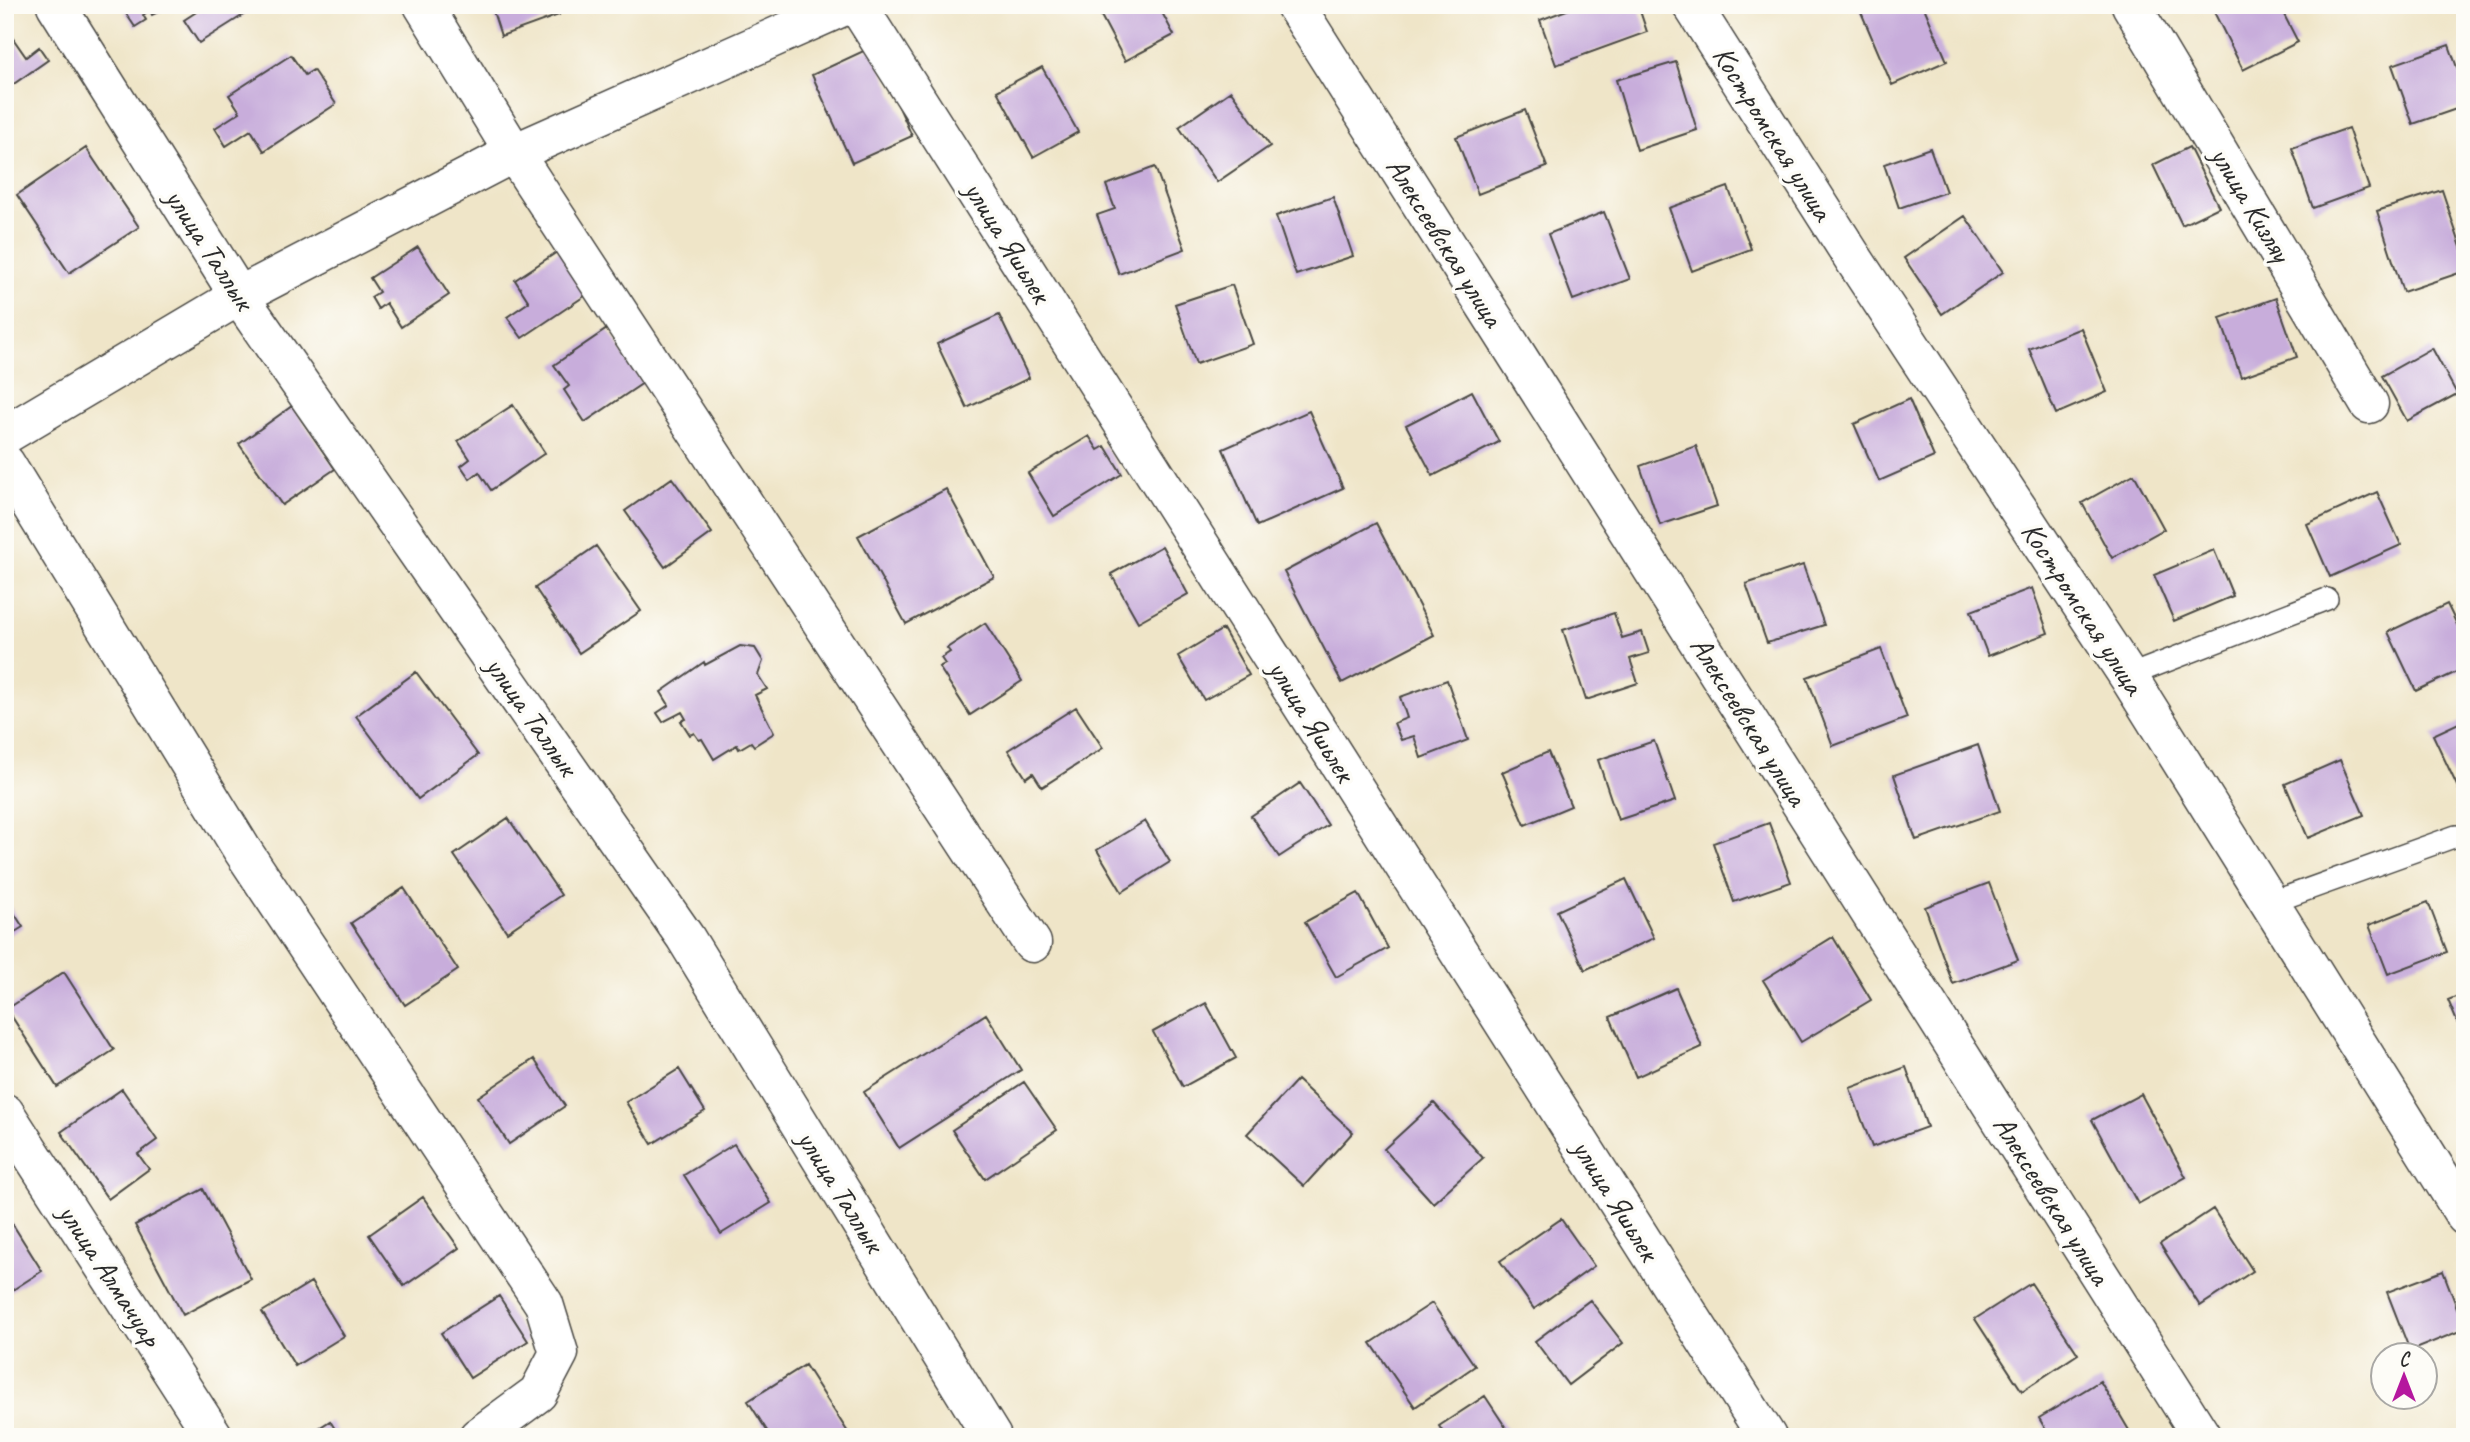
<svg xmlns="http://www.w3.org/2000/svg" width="2470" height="1442" font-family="Caveat,sans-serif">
<rect width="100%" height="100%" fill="#fdfcf7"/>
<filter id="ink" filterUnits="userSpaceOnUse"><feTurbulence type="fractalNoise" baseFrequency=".0143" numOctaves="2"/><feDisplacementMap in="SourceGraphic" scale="14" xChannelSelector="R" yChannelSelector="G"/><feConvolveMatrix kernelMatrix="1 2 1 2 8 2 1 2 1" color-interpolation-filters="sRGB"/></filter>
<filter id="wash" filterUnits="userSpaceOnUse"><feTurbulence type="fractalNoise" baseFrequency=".00686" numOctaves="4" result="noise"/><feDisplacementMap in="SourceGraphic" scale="28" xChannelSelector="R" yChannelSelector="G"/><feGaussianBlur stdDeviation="1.57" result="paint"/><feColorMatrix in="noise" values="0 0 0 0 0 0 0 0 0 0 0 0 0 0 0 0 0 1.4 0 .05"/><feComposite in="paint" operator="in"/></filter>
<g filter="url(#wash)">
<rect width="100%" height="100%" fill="#efe5c8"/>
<g id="blocks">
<path fill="#c8addb" d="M 138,5 L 173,5 L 152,15 L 150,10 L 143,15 L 146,20 L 135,27 L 125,12 Z
M 207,5 L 244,5 L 248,12 L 199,43 L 184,20 Z
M 491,5 L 556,5 L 559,15 L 501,36 Z
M 1106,5 L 1158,5 L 1174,35 L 1125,61 L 1098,10 Z
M 1580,5 L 1638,5 L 1647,32 L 1556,65 L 1540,20 Z
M 1858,5 L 1923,5 L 1947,61 L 1892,85 Z
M 2218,5 L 2279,5 L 2298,42 L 2243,70 L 2212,8 Z
M 5,27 L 26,57 L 39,47 L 48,60 L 5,90 Z
M 2449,45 L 2465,90 L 2465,106 L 2413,124 L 2392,65 Z
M 872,47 L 912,136 L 852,163 L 812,75 Z
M 291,55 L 305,75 L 313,70 L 336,104 L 264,151 L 251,130 L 226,146 L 215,128 L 240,112 L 229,95 Z
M 1676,62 L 1697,130 L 1637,150 L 1616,80 Z
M 1042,67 L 1078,132 L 1033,157 L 997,91 Z
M 1231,91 L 1270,146 L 1217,182 L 1179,127 Z
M 1525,110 L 1547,167 L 1478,194 L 1456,137 Z
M 2348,128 L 2369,188 L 2313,208 L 2292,148 Z
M 2189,147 L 2219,207 L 2182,225 L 2153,165 Z
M 86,148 L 139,227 L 69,273 L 17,195 Z
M 1930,148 L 1946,192 L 1899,208 L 1884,164 Z
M 1155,167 L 1185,249 L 1119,274 L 1097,215 L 1115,209 L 1106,185 Z
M 1728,187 L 1751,249 L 1692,271 L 1669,208 Z
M 2442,190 L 2465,259 L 2465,271 L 2403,292 L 2377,211 Z
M 1333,197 L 1353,256 L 1296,275 L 1276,216 Z
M 1604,212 L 1630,279 L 1573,300 L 1548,234 Z
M 1965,216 L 2003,272 L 1942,314 L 1904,258 Z
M 569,244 L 598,287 L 522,338 L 507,317 L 529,302 L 515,280 Z
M 418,247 L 449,295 L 401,327 L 386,303 L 378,309 L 371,297 L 379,292 L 370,278 Z
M 1232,285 L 1253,344 L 1196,364 L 1175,304 Z
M 2276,298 L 2297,357 L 2241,377 L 2220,318 Z
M 999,315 L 1029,378 L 967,408 L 937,344 Z
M 2081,328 L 2107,392 L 2056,414 L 2029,349 Z
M 607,329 L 643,383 L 585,422 L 564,390 L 569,386 L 554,365 Z
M 2432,348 L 2457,394 L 2407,421 L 2382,376 Z
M 1472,391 L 1499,442 L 1433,476 L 1406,425 Z
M 1909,399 L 1934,457 L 1879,481 L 1854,424 Z
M 513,405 L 545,453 L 491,490 L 479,472 L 470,479 L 461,466 L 470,459 L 458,441 Z
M 292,406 L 335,469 L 282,505 L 239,444 Z
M 1309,411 L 1343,488 L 1257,526 L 1223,449 Z
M 1089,436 L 1098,450 L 1105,446 L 1122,474 L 1054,516 L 1028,473 Z
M 1696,446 L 1717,506 L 1660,525 L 1640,466 Z
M 2134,474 L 2164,529 L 2112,558 L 2082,503 Z
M 672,478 L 712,533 L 665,567 L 625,511 Z
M 946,489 L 994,577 L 906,624 L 858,536 Z
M 2377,492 L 2401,545 L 2330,577 L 2307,524 Z
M 1376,523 L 1434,635 L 1342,683 L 1284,572 Z
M 596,546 L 641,611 L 579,653 L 535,588 Z
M 1162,546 L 1188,594 L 1138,622 L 1111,574 Z
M 2214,550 L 2233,596 L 2174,621 L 2154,575 Z
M 1803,565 L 1824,625 L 1767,643 L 1746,584 Z
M 2032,588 L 2048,633 L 1988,656 L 1971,611 Z
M 2447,604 L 2465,641 L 2465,668 L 2416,691 L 2388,632 Z
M 1614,613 L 1622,638 L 1642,632 L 1649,653 L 1630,659 L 1638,683 L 1586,700 L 1563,630 Z
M 985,623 L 1022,681 L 970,715 L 939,667 L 945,664 L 941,658 L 950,652 L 947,648 Z
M 1223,629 L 1249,675 L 1204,700 L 1178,656 Z
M 740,646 L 755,648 L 763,661 L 758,675 L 767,689 L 755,695 L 774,733 L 754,746 L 751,742 L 739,749 L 737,745 L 714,759 L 702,739 L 699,740 L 694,733 L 690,735 L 681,721 L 686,719 L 682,712 L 663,722 L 657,713 L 669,705 L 661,692 L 704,662 L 705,665 Z
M 1881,649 L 1907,718 L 1833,746 L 1807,677 Z
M 416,672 L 478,755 L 418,799 L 356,716 Z
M 1447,680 L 1468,740 L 1421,758 L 1414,736 L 1401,740 L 1394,723 L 1407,718 L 1400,697 Z
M 1076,707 L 1103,748 L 1042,787 L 1033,773 L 1026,778 L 1008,750 Z
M 2465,720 L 2465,788 L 2459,790 L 2433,735 Z
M 1654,741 L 1675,801 L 1618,820 L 1598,760 Z
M 1978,745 L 2000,811 L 1916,840 L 1894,775 Z
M 1548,752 L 1571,806 L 1525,825 L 1502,772 Z
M 2340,760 L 2364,815 L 2308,838 L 2285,784 Z
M 1300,783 L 1328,825 L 1279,857 L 1251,816 Z
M 508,818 L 561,895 L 507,932 L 454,855 Z
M 1145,821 L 1170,862 L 1122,892 L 1097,850 Z
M 1769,823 L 1791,882 L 1734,902 L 1713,843 Z
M 1626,879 L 1654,938 L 1585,970 L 1557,911 Z
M 1989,883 L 2018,960 L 1953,984 L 1925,907 Z
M 404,888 L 458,970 L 405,1005 L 351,923 Z
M 1358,893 L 1388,948 L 1336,977 L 1305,922 Z
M 5,899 L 23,927 L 5,938 Z
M 2428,902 L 2447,952 L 2388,974 L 2369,925 Z
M 1833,937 L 1871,1000 L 1801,1042 L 1763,980 Z
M 64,972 L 114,1050 L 57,1087 L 7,1009 Z
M 1676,988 L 1702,1047 L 1636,1077 L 1610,1017 Z
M 2465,993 L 2465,1041 L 2448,1000 Z
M 1206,1003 L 1236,1058 L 1183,1087 L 1153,1032 Z
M 986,1014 L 1021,1070 L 899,1148 L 864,1092 Z
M 534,1059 L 565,1106 L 509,1144 L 478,1097 Z
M 1906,1067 L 1927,1127 L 1872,1147 L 1850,1088 Z
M 679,1069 L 705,1111 L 652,1144 L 626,1102 Z
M 1297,1080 L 1353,1132 L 1304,1186 L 1247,1134 Z
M 1024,1082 L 1057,1130 L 985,1179 L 952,1130 Z
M 122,1089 L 157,1140 L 138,1154 L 149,1169 L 108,1199 L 61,1132 Z
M 2141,1094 L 2186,1177 L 2138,1204 L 2092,1120 Z
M 1434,1103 L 1483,1158 L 1433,1203 L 1384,1149 Z
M 734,1144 L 771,1203 L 721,1234 L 684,1175 Z
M 203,1189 L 251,1279 L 183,1315 L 135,1225 Z
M 423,1197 L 459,1248 L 404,1286 L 369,1235 Z
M 2213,1209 L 2253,1271 L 2200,1306 L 2160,1244 Z
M 5,1212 L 42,1271 L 5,1295 Z
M 1561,1219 L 1594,1266 L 1534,1309 L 1500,1261 Z
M 2443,1271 L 2465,1329 L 2410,1351 L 2387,1292 Z
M 311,1282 L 344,1336 L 295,1366 L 262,1312 Z
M 2031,1283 L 2078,1354 L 2022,1391 L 1975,1319 Z
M 499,1296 L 528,1341 L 470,1378 L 441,1333 Z
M 1590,1300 L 1623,1343 L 1568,1385 L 1535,1341 Z
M 1432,1303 L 1475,1366 L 1415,1407 L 1371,1343 Z
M 805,1365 L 851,1437 L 771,1437 L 748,1401 Z
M 2100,1381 L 2133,1437 L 2050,1437 L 2039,1418 Z
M 1485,1396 L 1512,1437 L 1446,1437 L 1439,1426 Z
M 330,1421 L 340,1437 L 305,1437 Z"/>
</g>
</g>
<g filter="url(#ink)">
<use href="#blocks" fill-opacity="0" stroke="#484743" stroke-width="2"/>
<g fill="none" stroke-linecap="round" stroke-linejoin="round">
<g stroke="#484743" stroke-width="24">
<path id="service" d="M 2128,676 L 2327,599
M 2270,903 L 2456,836"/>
</g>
<g stroke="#484743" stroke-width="41">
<path id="minor" d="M 56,5 L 239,296 L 685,937 L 992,1437
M 423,5 L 514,153 L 1032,943
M 857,5 L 1767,1437
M 1295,5 L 2202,1437
M 1692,5 L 1853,258 L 2128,676 L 2465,1216
M 2131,5 L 2369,404
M 5,435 L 239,296 L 514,153 L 847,5
M 5,463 L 241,848 L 544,1304 L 559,1353 L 538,1393 L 478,1437
M 5,1113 L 214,1437"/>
</g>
<use href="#service" stroke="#fff" stroke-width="21"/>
<use href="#minor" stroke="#fff" stroke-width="38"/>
</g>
</g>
<g text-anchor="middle" stroke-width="7" stroke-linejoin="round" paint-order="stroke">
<g font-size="30" fill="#2b2b2b" stroke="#fdfcf7">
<text transform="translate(1773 133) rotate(58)" y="10">Костромская улица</text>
<text transform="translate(2251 204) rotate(59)" y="10">улица Кизляу</text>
<text transform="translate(1008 242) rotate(58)" y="10">улица Яшьлек</text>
<text transform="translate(1445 242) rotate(58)" y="10">Алексеевская улица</text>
<text transform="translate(210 249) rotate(57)" y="10">улица Таллык</text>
<text transform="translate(2083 608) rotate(57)" y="10">Костромская улица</text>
<text transform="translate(532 716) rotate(55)" y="10">улица Таллык</text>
<text transform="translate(1312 721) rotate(58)" y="10">улица Яшьлек</text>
<text transform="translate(1749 721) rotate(58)" y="10">Алексеевская улица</text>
<text transform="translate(841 1191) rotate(58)" y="10">улица Таллык</text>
<text transform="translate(1616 1200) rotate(58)" y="10">улица Яшьлек</text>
<text transform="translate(2052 1200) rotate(58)" y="10">Алексеевская улица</text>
<text transform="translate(110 1275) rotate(57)" y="10">улица Алмачуар</text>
</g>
</g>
<rect width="2470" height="1442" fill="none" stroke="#fdfcf7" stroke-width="28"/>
<g transform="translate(2404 1376)"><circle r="33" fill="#fdfcf7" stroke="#a9a8a5" stroke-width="2"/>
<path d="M0-5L12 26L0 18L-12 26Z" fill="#b5179e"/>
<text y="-10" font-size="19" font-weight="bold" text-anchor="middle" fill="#2b2b2b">С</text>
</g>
</svg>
